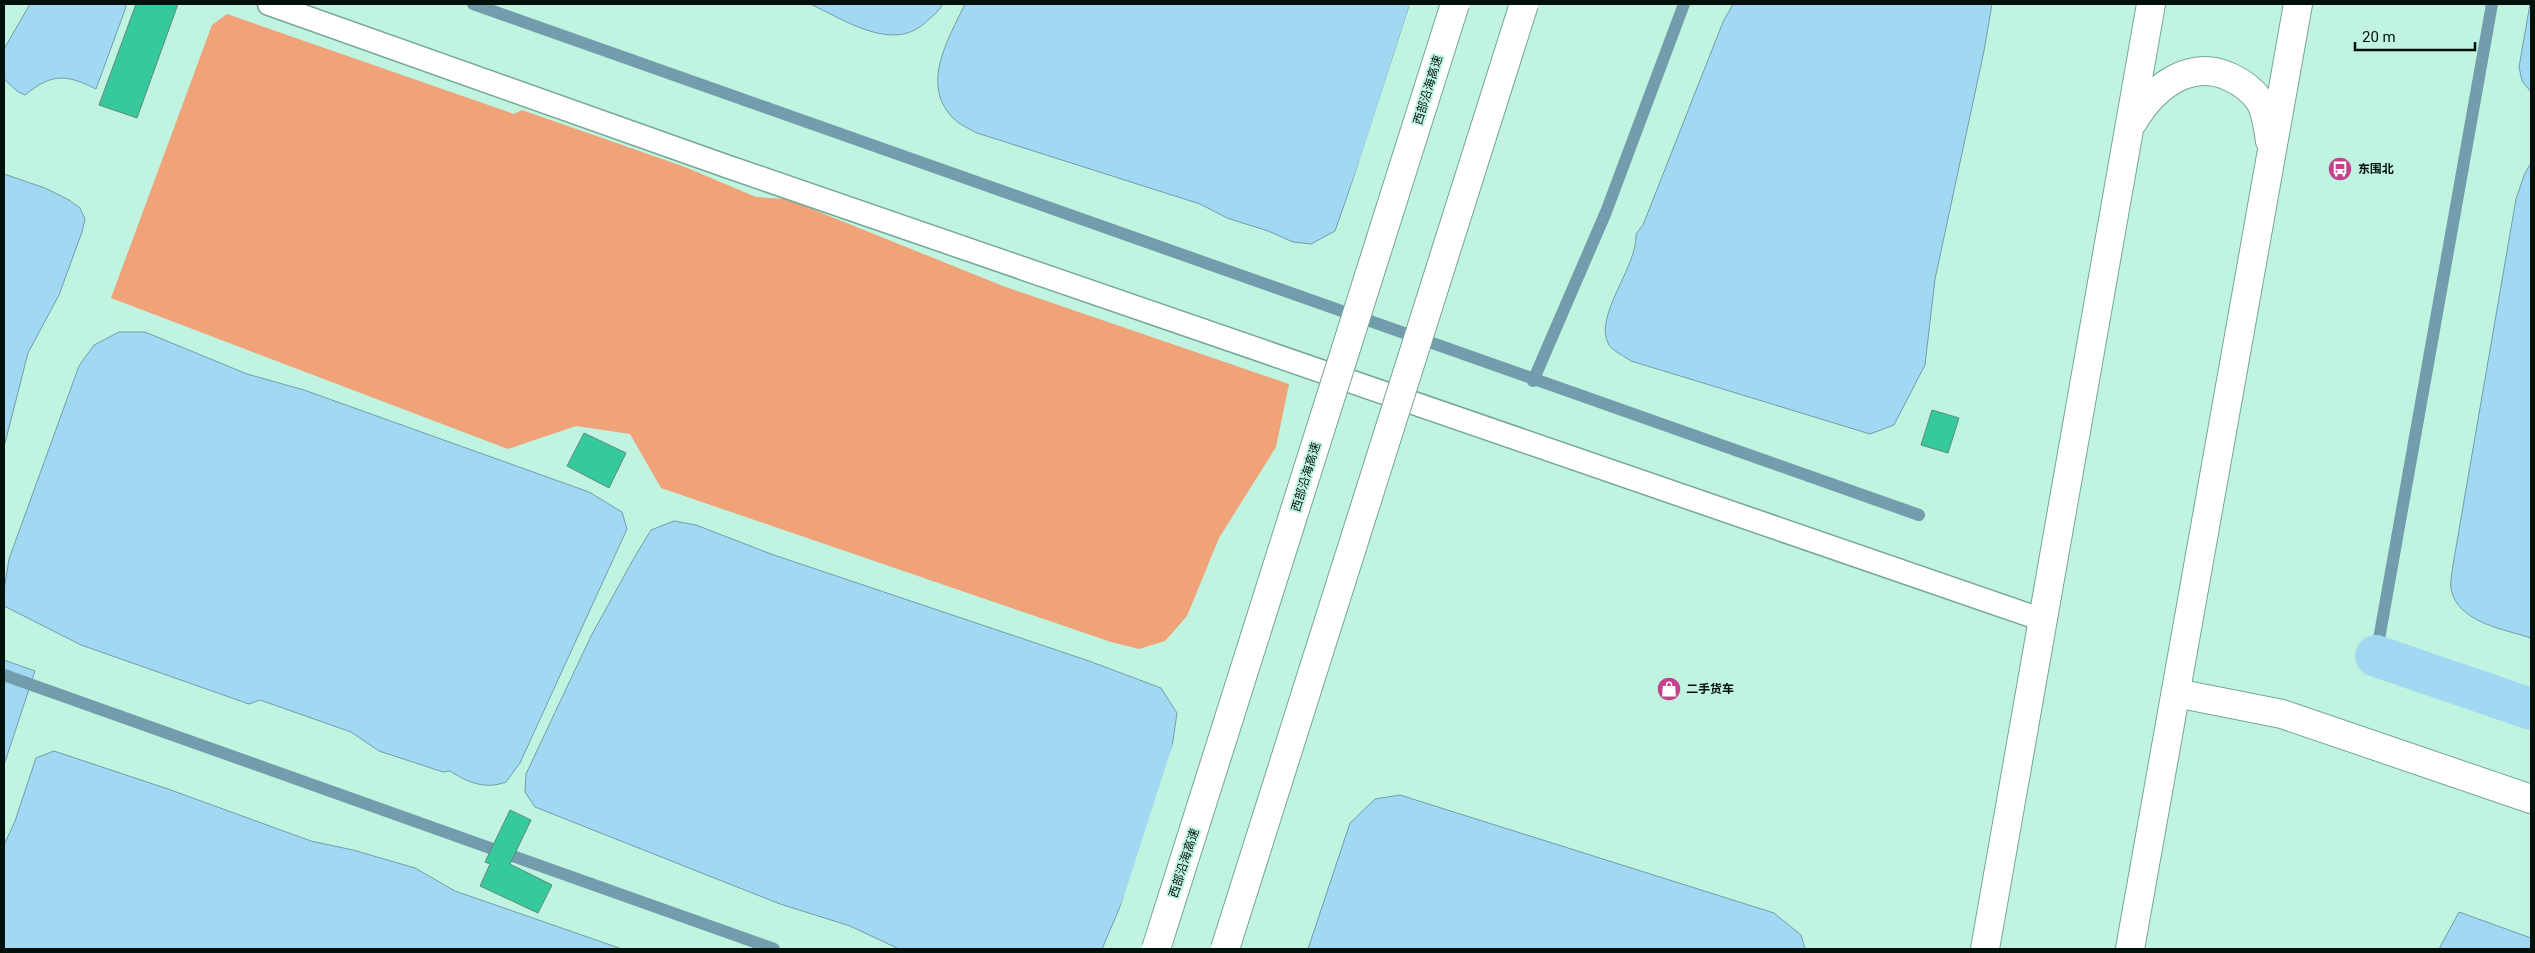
<svg xmlns="http://www.w3.org/2000/svg" width="2535" height="953" font-family="Roboto,'Noto Sans SC',sans-serif">
<rect width="100%" height="100%" fill="#c0f4e0"/>
<path fill="#f0a279" d="M 227,14 L 514,114 L 522,110 L 685,167 L 756,197 L 787,199 L 1003,286 L 1289,384 L 1276,447 L 1219,538 L 1187,616 L 1165,641 L 1139,649 L 1111,642 L 661,488 L 630,434 L 576,426 L 508,449 L 111,298 L 212,25 Z"/>
<path fill="#a1d9f3" stroke="#719dad" d="M 30,4 L 125,4 L 126,7 L 96,89 C 66,74 52,73 25,95 L 17,91 L 4,79 L 4,49 Z
M 810,4 L 943,4 C 939,11 933,16 927,21 C 894,54 845,20 810,4 Z
M 965,4 L 1410,4 L 1362,154 L 1335,231 L 1311,244 L 1293,242 L 1268,231 L 1227,218 L 1200,204 L 977,133 C 970,129 960,125 954,119 C 919,85 949,38 965,4 Z
M 1733,4 L 1992,4 L 1984,51 L 1935,279 L 1925,365 L 1894,425 L 1870,434 L 1631,361 C 1624,356 1613,351 1609,345 C 1592,317 1638,267 1636,234 L 1643,225 L 1723,22 Z
M 2530,4 L 2531,4 L 2531,92 L 2522,81 L 2519,67 Z
M 2531,163 L 2531,638 C 2504,629 2458,623 2451,589 C 2450,582 2452,573 2453,565 L 2516,199 L 2525,173 Z
M 4,174 L 45,188 L 69,200 L 80,208 L 85,219 L 82,232 L 59,295 L 28,353 L 4,447 Z
M 119,332 L 145,332 L 247,374 L 304,390 L 589,492 L 622,512 L 627,529 L 520,763 L 506,782 C 485,790 467,782 450,771 L 443,772 L 379,751 L 351,732 L 260,700 L 249,704 L 81,645 L 4,606 L 4,590 L 9,559 L 79,366 L 94,345 Z
M 674,521 L 696,525 L 771,554 L 1089,661 L 1161,688 L 1177,713 L 1168,775 L 1142,855 L 1102,949 L 899,949 L 850,926 L 780,904 L 535,807 L 525,792 L 526,774 L 591,636 L 634,558 L 651,530 Z
M 4,660 L 35,671 L 4,765 Z
M 54,751 L 168,789 L 311,841 L 353,850 L 415,868 L 455,891 L 622,949 L 4,949 L 4,845 L 15,821 L 36,758 Z
M 1400,795 L 1774,913 L 1801,935 L 1805,949 L 1308,949 L 1350,823 L 1375,799 Z
M 2459,912 L 2531,938 L 2531,949 L 2439,949 Z"/>
<path fill="#c0f4e0" d="M 1410,4 L 1413,4 L 1404,36 L 1336,233 Z
M 1178,728 L 1170,776 L 1144,855 L 1114,927 Z"/>
<g fill="none" stroke-linecap="round" stroke-linejoin="round">
<path stroke="#719dad" stroke-width="12" d="M 473,4 L 1919,515
M 1533,381 L 1606,212 L 1684,4
M 2376,656 L 2492,4
M 4,675 L 774,949"/>
<path stroke="#a1d9f3" stroke-width="42" d="M 2376,656 L 2531,709"/>
</g>
<path fill="#36c99e" stroke="#5b8c7a" d="M 136,4 L 178,4 L 137,118 L 99,105 Z
M 1932,410 L 1959,418 L 1948,453 L 1921,445 Z
M 584,433 L 626,453 L 609,488 L 567,466 Z
M 510,810 L 531,820 L 510,864 L 552,885 L 538,913 L 480,886 L 490,864 L 485,862 Z"/>
<g fill="none" stroke-linecap="round" stroke-linejoin="round">
<g stroke="#75a794" stroke-width="25">
<path id="lane" d="M 269,4 L 723,165 L 2043,620"/>
</g>
<g stroke="#75a794" stroke-width="30">
<path id="street" d="M 2176,693 L 2282,714 L 2531,799"/>
</g>
<g stroke="#75a794" stroke-width="30">
<path id="highway" d="M 2133,122 C 2153,88 2189,58 2230,77 C 2241,82 2252,90 2259,100 C 2266,110 2268,129 2270,141
M 1985,949 L 2151,4
M 2130,949 L 2298,4"/>
</g>
<use href="#lane" stroke="#fff" stroke-width="22"/>
<use href="#street" stroke="#fff" stroke-width="28"/>
<use href="#highway" stroke="#fff" stroke-width="28"/>
<g stroke="#75a794" stroke-width="30" stroke-linecap="butt">
<path id="highway-bridge" d="M 1156,949 L 1455,4
M 1225,949 L 1524,4"/>
</g>
<use href="#highway-bridge" stroke="#fff" stroke-width="28"/>
</g>
<defs>
<g id="bus-disc" transform="scale(1.25)"><circle r="9.5" fill="#c3428b" stroke="#c0f4e0"/><path d="M-5-6H5V4H4V6H2V4H-2V6H-4V4H-5ZM-3.5-4V0h7V-4ZM-3.5 1.2v1.5H-2V1.2ZM2 1.2v1.5H3.5V1.2Z" fill="#fff"/></g>
<g id="shop-disc" transform="scale(1.25)"><circle r="9.5" fill="#c3428b" stroke="#c0f4e0"/><path d="M-5-2.5h2.3a2.7 3.5 0 0 1 5.4 0H5L5.5 6h-11ZM-1.5-2.5h3a1.5 2.3 0 0 0-3 0Z" fill="#fff"/></g>
</defs>
<g fill-rule="evenodd">
<use href="#bus-disc" x="2340" y="169"/>
<use href="#shop-disc" x="1669" y="689"/>
</g>
<g text-anchor="middle" stroke-width="4" stroke-linejoin="round" paint-order="stroke">
<g font-size="12" fill="#00100a" stroke="#c0f4e0">
<text transform="translate(1428 90) rotate(-73)" y="4">西部沿海高速</text>
<text transform="translate(1306 477) rotate(-73)" y="4">西部沿海高速</text>
<text transform="translate(1184 863) rotate(-72)" y="4">西部沿海高速</text>
</g>
<g font-size="12" font-weight="bold" fill="#00100a" stroke="#c0f4e0" text-anchor="start">
<text x="2358" y="173">东围北</text>
<text x="1686" y="693">二手货车</text>
</g>
</g>
<rect width="2535" height="953" fill="none" stroke="#00100a" stroke-width="10"/>
<path d="M2355 42v8h120v-8" fill="none" stroke="#00100a" stroke-width="2.5"/>
<text x="2362" y="42" font-size="15" fill="#00100a" stroke="#c0f4e0" stroke-width="4" paint-order="stroke">20 m</text>
</svg>
